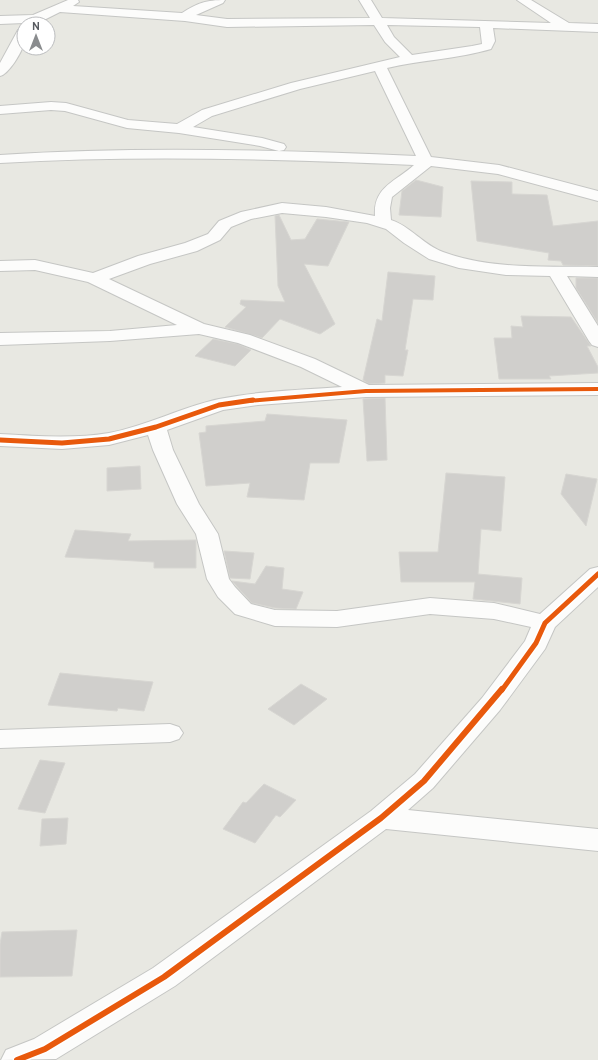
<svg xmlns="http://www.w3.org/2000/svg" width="598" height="1060" font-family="Overpass,sans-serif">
<rect width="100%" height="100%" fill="#e8e8e2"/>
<path fill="#d0cfcc" stroke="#d7d6d2" d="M 416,180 L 443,187 L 441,217 L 399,215 L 402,191 Z
M 471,181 L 512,182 L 512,194 L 547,195 L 553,226 L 598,221 L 598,266 L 563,265 L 561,261 L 548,260 L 549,253 L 477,241 Z
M 279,215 L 291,240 L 305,239 L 317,219 L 349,222 L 328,266 L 304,264 L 335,324 L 320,334 L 280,319 L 262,338 L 225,327 L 246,307 L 240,304 L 241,300 L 285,302 L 278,286 L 275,216 Z
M 388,272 L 435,276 L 433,300 L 413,299 L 405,350 L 408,350 L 403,376 L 385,375 L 385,383 L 369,384 L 363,380 L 377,319 L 382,321 Z
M 576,278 L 598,278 L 598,323 L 576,288 Z
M 521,316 L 571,317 L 591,346 L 587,346 L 598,367 L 598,373 L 549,376 L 551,379 L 499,379 L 494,338 L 512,338 L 511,326 L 523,327 Z
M 213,339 L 238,344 L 251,350 L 235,366 L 195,356 Z
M 385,398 L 387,460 L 367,461 L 363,399 Z
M 267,414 L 347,420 L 339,463 L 310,463 L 304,500 L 247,497 L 250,483 L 206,486 L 199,433 L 206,432 L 206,426 L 265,421 Z
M 140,466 L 141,489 L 107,491 L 107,468 Z
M 446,473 L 505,477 L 501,531 L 481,529 L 478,574 L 522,578 L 520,604 L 473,599 L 475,582 L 401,582 L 399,552 L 438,552 Z
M 566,474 L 597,479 L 586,526 L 561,494 Z
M 75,530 L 131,534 L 128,541 L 196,540 L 196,568 L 154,568 L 154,562 L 65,557 Z
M 224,551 L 254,553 L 250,579 L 230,578 Z
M 266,566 L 284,568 L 282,589 L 303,592 L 296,609 L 275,608 L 252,603 L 232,581 L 255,584 Z
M 60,673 L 90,676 L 153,682 L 144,711 L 118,708 L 117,711 L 48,705 Z
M 301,684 L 327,699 L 294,725 L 268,709 Z
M 40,760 L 65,763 L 45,813 L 18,809 Z
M 264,784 L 296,800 L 280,817 L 276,815 L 255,843 L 223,829 L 243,802 L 246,803 Z
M 68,818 L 66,844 L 40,846 L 42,819 Z
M 77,930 L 72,976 L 0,977 L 0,944 L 2,932 Z"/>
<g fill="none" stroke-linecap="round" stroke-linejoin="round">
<g stroke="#c5c6c4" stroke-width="2">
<path id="minor" d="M 68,0 L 78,0 L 79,2 L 73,6 L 182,13 C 198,3 206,0 225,0 L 223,3 L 196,15 L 227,19 L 370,18 L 359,0 L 371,0 L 382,18 L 551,23 L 517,0 L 531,0 L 569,23 L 598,24 L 598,32 L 493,28 L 495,41 L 491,49 C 458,59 421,60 387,68 L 431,157 L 499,165 L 598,191 L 598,201 L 498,174 L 431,166 L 392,197 L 390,208 L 391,220 C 410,226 424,245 443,252 C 492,270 547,266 598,267 L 598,277 L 567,276 L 598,326 L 598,347 L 592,345 L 589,341 L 550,276 L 506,275 L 459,268 L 429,259 L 404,243 L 386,229 L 367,223 L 326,217 L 282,213 L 251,219 L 231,227 L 220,240 L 197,251 L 150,264 L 109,279 L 204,324 L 250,335 L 315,359 L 369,385 L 598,383 L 598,395 L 366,397 L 258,405 L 223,410 L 167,430 L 173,450 L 199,504 L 218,534 L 229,579 L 235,587 L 251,604 L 275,610 L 337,611 L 430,598 L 494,603 L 540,614 L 590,569 L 598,567 L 598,587 L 555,627 L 545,649 L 500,710 L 433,788 L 408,810 L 598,829 L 598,851 L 386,829 L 175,986 L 56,1059 L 1,1060 L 6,1050 L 34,1039 L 153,968 L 371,811 L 415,774 L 482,698 L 525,641 L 531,627 L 494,619 L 430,614 L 337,627 L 275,626 L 235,614 L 218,597 L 207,579 L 196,534 L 177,504 L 153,450 L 148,435 L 109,445 L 62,449 L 0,446 L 0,434 C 36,436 73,439 109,433 C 147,426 181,407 219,399 C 259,391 301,390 342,387 L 301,367 L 238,343 L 199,334 L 110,341 L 0,345 L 0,333 L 110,331 L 177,325 L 88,282 L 35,270 L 0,271 L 0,261 L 35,260 L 93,273 L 138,256 L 185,243 L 208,234 L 219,221 L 241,212 L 282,203 L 326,207 L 375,216 C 373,187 395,182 414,165 C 276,159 137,155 0,163 L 0,155 C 138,146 278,150 416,156 L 375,71 L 300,89 L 212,116 L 193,127 L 262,138 L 284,144 L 286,147 L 284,150 L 279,151 L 260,146 L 179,133 L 127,128 L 65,111 L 51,110 L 0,114 L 0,106 L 51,102 L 66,103 L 128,120 L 177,124 L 202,110 L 291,83 L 400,57 L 385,42 L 374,25 L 227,27 L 185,21 L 60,12 L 36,24 L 24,24 L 24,26 L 24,23 L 0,24 L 0,16 L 33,15 ZM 387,25 L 480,27 L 482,44 L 472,46 L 412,55 L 394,37 Z
M 24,26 C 24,31 25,38 24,43 C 22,52 9,74 0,76 L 0,63 L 18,30 Z
M 170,724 L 179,727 L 183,733 L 179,739 L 170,742 L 0,748 L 0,730 Z"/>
</g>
<use href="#minor" fill="#fcfcfb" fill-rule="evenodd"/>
<g stroke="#fff" stroke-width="6">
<path id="cycleway-far2" d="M 247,401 L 366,391 L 598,389"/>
</g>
<g stroke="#fff" stroke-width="8">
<path id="cycleway-far1" d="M 0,440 L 62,443 L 109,439 L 156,427 L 219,405 L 253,400
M 502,690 L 536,643 L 545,623 L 598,574"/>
</g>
<g stroke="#fff" stroke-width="9">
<path id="cycleway" d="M 17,1060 L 45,1049 L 164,977 L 381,818 L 424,781 L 502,689"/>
</g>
<use href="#cycleway-far2" stroke="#e8590c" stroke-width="4"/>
<use href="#cycleway-far1" stroke="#e8590c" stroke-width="5"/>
<use href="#cycleway" stroke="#e8590c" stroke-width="6"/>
</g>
<g transform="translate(36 36)"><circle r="19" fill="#ffffff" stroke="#bcbdbf"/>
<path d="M0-3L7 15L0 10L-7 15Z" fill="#8a8c8e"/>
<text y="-6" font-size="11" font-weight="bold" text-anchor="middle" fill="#585b60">N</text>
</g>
</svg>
